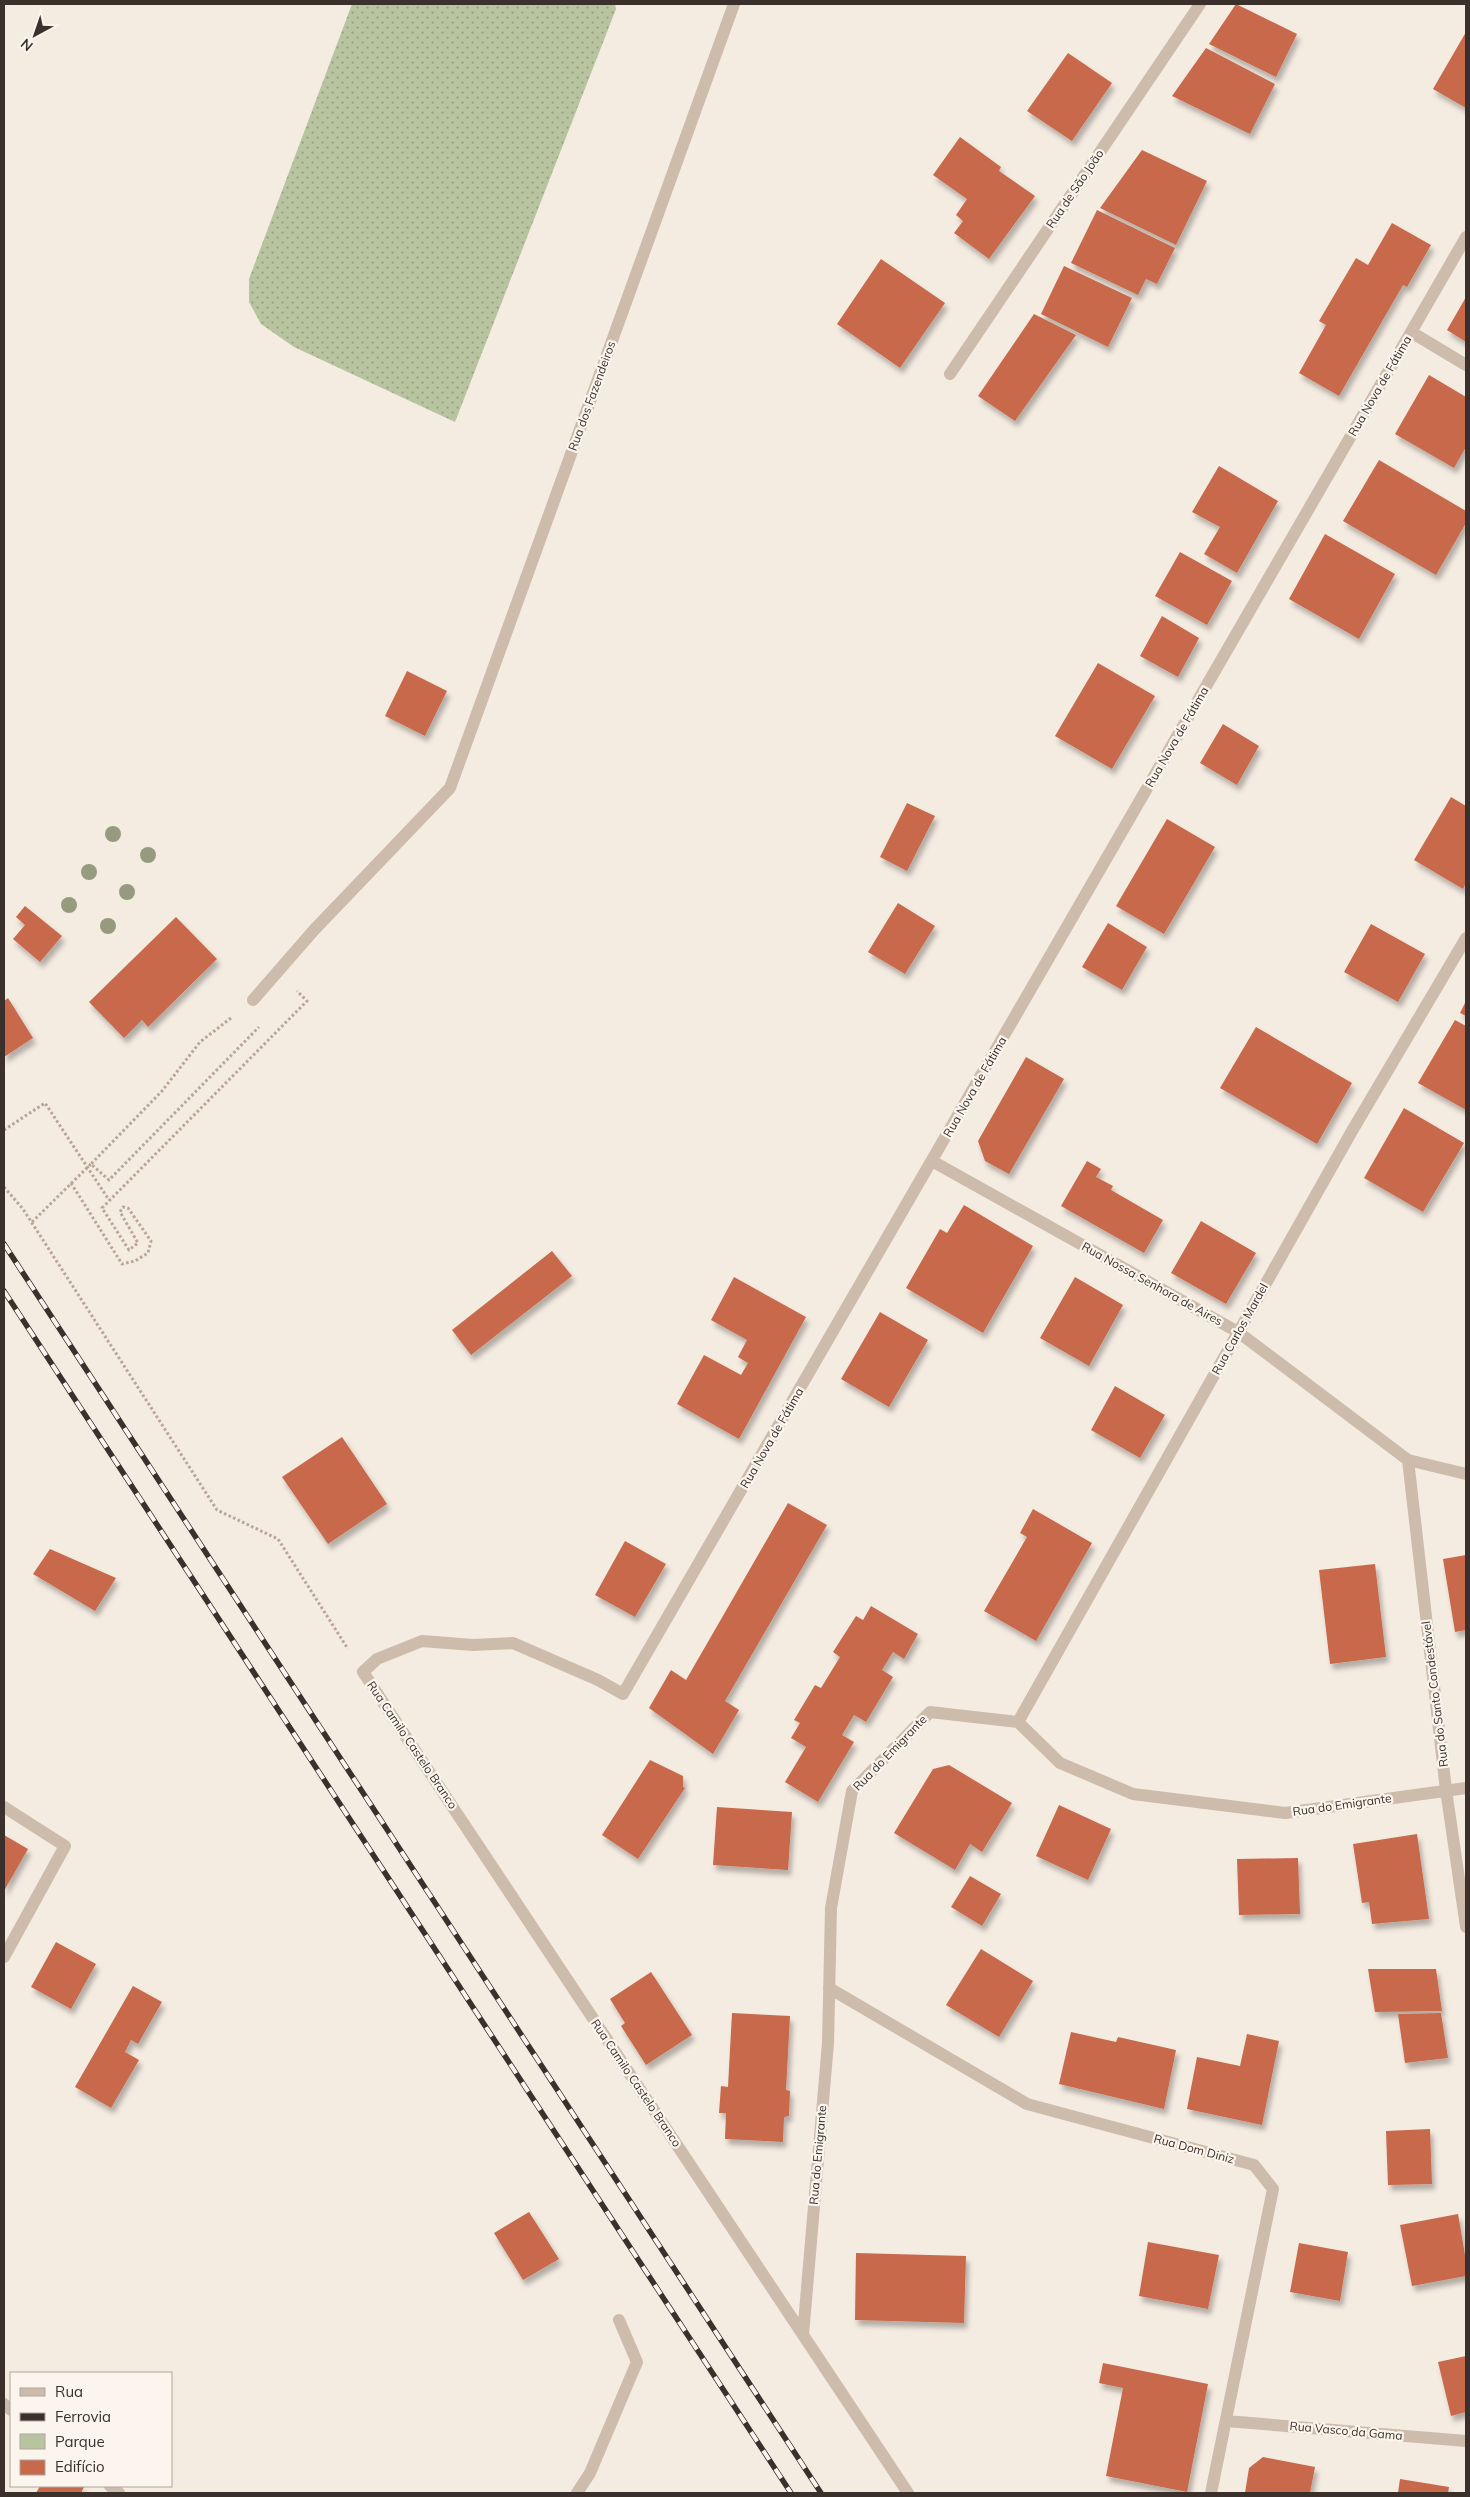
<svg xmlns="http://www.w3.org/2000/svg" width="1470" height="2497" font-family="Mulish,sans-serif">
<defs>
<pattern id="green-dots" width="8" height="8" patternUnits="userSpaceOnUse" patternTransform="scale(1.25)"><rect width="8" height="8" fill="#b8c4a0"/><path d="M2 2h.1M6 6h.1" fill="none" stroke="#97a083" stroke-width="1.8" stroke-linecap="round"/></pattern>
<filter id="shadow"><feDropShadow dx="3" dy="5.5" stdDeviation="2.5" flood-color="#0004"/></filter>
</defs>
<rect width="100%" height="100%" fill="#f4ebe1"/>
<path fill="url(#green-dots)" d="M 352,4 L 615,4 L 616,9 L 455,422 L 294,347 L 261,324 L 249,302 L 249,279 Z"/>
<path fill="#c8694b" filter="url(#shadow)" d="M 1236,4 L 1297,34 L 1276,77 L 1209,44 Z
M 1466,32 L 1466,108 L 1433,89 Z
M 1206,48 L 1275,84 L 1250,134 L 1172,96 Z
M 1068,53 L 1112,83 L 1072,141 L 1027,111 Z
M 960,137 L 1001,167 L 999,171 L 1035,196 L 989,259 L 954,233 L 963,221 L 956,215 L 967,199 L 933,175 Z
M 1142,150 L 1207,181 L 1176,245 L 1100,208 Z
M 1097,210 L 1175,248 L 1157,284 L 1146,279 L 1138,295 L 1071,263 Z
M 1392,223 L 1431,245 L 1407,287 L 1403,285 L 1339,396 L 1299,373 L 1326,325 L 1319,321 L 1356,258 L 1368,265 Z
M 881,259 L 945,303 L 900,368 L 837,324 Z
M 1064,266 L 1132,298 L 1108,347 L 1041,314 Z
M 1466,297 L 1466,342 L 1447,330 Z
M 1034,314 L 1076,335 L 1015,421 L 978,396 Z
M 1429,375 L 1466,397 L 1466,447 L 1454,468 L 1395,434 Z
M 1379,460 L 1466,511 L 1466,523 L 1436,575 L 1343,521 Z
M 1219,466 L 1278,501 L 1237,573 L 1204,554 L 1220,527 L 1192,512 Z
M 1325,534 L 1395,574 L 1359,639 L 1289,599 Z
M 1180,552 L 1232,581 L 1207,625 L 1155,596 Z
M 1162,616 L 1199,638 L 1178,677 L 1140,656 Z
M 1098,663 L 1155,696 L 1112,769 L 1055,736 Z
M 407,671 L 447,691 L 425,736 L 385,716 Z
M 1223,724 L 1259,746 L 1237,785 L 1200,763 Z
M 1451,797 L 1466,806 L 1466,883 L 1463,889 L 1414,860 Z
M 907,803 L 935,816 L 907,871 L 880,857 Z
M 1167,819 L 1215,847 L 1164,934 L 1116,906 Z
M 898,903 L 935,926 L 905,974 L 868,952 Z
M 25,906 L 62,936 L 40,962 L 13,939 L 25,925 L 16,917 Z
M 176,917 L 217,959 L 148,1027 L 142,1020 L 124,1038 L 89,1002 Z
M 1108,923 L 1147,947 L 1122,990 L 1082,967 Z
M 1371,924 L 1425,954 L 1398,1002 L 1344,972 Z
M 8,998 L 33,1038 L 4,1057 L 4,1001 Z
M 1466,1001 L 1466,1016 L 1460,1013 Z
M 1455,1020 L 1466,1026 L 1466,1110 L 1418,1083 Z
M 1256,1027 L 1352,1083 L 1317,1144 L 1220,1088 Z
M 1026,1057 L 1064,1079 L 1009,1174 L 985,1161 L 978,1141 Z
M 1404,1108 L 1464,1143 L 1423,1212 L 1364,1178 Z
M 1087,1161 L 1101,1169 L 1096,1177 L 1113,1186 L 1111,1190 L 1163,1220 L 1144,1253 L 1061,1206 Z
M 964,1205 L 1033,1246 L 983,1333 L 906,1288 L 940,1229 L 947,1233 Z
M 1201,1221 L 1256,1253 L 1226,1304 L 1171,1273 Z
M 552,1251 L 572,1276 L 471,1355 L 452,1330 Z
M 734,1277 L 806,1317 L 739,1439 L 677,1404 L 704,1355 L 741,1375 L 748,1363 L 738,1357 L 747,1340 L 711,1320 Z
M 1075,1277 L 1123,1305 L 1089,1366 L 1040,1338 Z
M 880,1312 L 928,1340 L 889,1407 L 841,1379 Z
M 1115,1386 L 1165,1415 L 1140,1458 L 1091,1430 Z
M 342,1437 L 387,1504 L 328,1544 L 282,1477 Z
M 788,1503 L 827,1525 L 725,1701 L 739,1710 L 713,1754 L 649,1708 L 671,1670 L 686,1680 Z
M 1033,1509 L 1092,1543 L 1036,1641 L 984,1611 L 1027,1537 L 1020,1533 Z
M 625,1541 L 666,1564 L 635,1617 L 595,1595 Z
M 50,1549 L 116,1578 L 95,1611 L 33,1574 Z
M 1466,1555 L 1466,1630 L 1455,1632 L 1443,1559 Z
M 1375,1564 L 1386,1657 L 1330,1664 L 1319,1570 Z
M 871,1606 L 918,1634 L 904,1659 L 893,1652 L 882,1670 L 893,1677 L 866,1722 L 854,1715 L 842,1735 L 854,1742 L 818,1802 L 785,1782 L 806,1747 L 791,1738 L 800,1723 L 794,1720 L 815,1685 L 821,1688 L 840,1657 L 833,1652 L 856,1616 L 863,1620 Z
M 650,1760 L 683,1776 L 683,1787 L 685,1788 L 638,1859 L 602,1835 Z
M 949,1765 L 1012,1803 L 982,1852 L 970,1844 L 955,1870 L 894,1833 L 933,1769 Z
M 1059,1805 L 1111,1829 L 1088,1880 L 1036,1856 Z
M 717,1807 L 792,1812 L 788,1870 L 713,1865 Z
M 1417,1834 L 1429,1919 L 1372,1924 L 1369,1902 L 1362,1903 L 1353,1844 Z
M 4,1835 L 28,1849 L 4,1891 Z
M 1298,1858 L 1300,1914 L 1239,1915 L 1237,1859 Z
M 970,1876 L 1001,1894 L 982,1926 L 951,1907 Z
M 56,1942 L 96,1964 L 71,2009 L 31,1987 Z
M 981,1949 L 1033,1981 L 999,2037 L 946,2005 Z
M 1368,1969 L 1436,1969 L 1442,2011 L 1375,2012 Z
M 651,1972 L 692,2035 L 646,2065 L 621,2026 L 625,2023 L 610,1999 Z
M 133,1986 L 162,2002 L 138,2044 L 131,2040 L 125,2052 L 139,2060 L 111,2108 L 75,2087 Z
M 732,2013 L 790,2016 L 786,2090 L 790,2091 L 789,2116 L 784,2117 L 783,2142 L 725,2139 L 726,2113 L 719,2113 L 721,2086 L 728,2087 Z
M 1441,2013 L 1448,2058 L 1405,2063 L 1398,2014 Z
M 1071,2032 L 1116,2042 L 1118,2037 L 1176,2050 L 1164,2109 L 1059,2084 Z
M 1247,2034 L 1279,2041 L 1262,2125 L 1187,2109 L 1197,2057 L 1240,2066 Z
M 1430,2129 L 1432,2184 L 1388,2185 L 1386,2131 Z
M 529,2212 L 559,2259 L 523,2280 L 494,2233 Z
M 1458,2214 L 1466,2261 L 1466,2276 L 1412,2286 L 1400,2225 Z
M 1148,2242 L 1219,2255 L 1208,2309 L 1139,2296 Z
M 1299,2243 L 1348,2252 L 1340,2301 L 1290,2292 Z
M 856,2253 L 966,2256 L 964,2323 L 855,2320 Z
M 1466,2356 L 1466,2412 L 1451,2416 L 1438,2362 Z
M 1103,2363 L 1208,2384 L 1187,2492 L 1106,2476 L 1123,2388 L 1099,2383 Z
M 1263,2457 L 1315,2467 L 1310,2493 L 1245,2493 L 1249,2468 Z
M 1400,2479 L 1449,2487 L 1448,2493 L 1398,2493 Z
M 40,2486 L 82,2486 L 84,2487 L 81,2493 L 36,2493 Z"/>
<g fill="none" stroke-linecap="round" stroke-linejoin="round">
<path stroke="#b9a596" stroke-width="3" stroke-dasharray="2.5 2.5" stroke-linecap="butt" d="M 231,1018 L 200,1042 L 162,1091 L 91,1164 L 109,1180 L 259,1027
M 71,1183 L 122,1264 L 135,1261 L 148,1253 L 151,1241 L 128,1208 L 123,1207 L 120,1212 L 138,1243 L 129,1250 L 102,1208 L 307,1001 L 297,991
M 4,1187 L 23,1209 L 217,1510 L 278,1539 L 348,1649
M 32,1222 L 91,1164"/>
<path stroke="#cdbbac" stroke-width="12" d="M 1411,332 L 1466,365
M 950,374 L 1200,4
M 253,1000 L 314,930 L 450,788 L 734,4
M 932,1161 L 1238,1332 L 1408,1460 L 1466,1474
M 1408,1460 L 1446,1790 L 1466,1927
M 1018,1722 L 1352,1131 L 1466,938
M 4,1807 L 65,1846 L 4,1957
M 829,1988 L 1027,2104 L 1254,2165 L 1273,2189 L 1211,2493
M 803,2335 L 828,2043 L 831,1908 L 852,1791 L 930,1712 L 1018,1722 L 1060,1763 L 1133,1794 L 1285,1813 L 1466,1788
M 4,2404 L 11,2410
M 1226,2421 L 1466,2441
M 110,2486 L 119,2493
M 577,2493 L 590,2473 L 637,2362 L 619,2320
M 908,2493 L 363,1672 L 377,1659 L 422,1641 L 473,1645 L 513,1643 L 598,1680 L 623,1694 L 1466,237"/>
<g stroke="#3b302b" stroke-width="5.5">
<path id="rail" d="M 4,1244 L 821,2493
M 4,1291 L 791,2493"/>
</g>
<use href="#rail" stroke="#fbf5ee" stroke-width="4" stroke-dasharray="11" stroke-linecap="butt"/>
<path stroke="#b9a596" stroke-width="3" stroke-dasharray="2.5 2.5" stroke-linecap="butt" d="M 4,1130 L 45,1103 L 109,1200"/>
</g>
<g fill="#969b7f">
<circle cx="113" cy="834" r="8"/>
<circle cx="148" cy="855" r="8"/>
<circle cx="89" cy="872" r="8"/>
<circle cx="127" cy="892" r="8"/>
<circle cx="69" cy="905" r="8"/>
<circle cx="108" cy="926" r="8"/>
</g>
<g text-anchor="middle" stroke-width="4.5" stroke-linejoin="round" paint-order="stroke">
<g font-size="12" fill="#3b302b" stroke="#fbf5ee">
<text transform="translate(1075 189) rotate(-56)" y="4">Rua de São João</text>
<text transform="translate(1380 386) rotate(-60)" y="4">Rua Nova de Fátima</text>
<text transform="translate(592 396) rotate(-70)" y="4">Rua dos Fazendeiros</text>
<text transform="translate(1177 737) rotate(-60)" y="4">Rua Nova de Fátima</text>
<text transform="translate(975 1087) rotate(-60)" y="4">Rua Nova de Fátima</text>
<text transform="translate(1152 1284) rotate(29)" y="4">Rua Nossa Senhora de Aires</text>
<text transform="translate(1240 1329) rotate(-61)" y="4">Rua Carlos Mardel</text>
<text transform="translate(772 1438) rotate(-60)" y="4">Rua Nova de Fátima</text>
<text transform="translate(1435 1694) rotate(-97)" y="4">Rua do Santo Condestável</text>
<text transform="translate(412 1745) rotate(56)" y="4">Rua Camilo Castelo Branco</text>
<text transform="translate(890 1753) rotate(-46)" y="4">Rua do Emigrante</text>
<text transform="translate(1342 1805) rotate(-8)" y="4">Rua do Emigrante</text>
<text transform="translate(636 2083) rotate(56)" y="4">Rua Camilo Castelo Branco</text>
<text transform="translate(1194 2149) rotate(15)" y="4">Rua Dom Diniz</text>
<text transform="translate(818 2155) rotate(-85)" y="4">Rua do Emigrante</text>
<text transform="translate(1346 2431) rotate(5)" y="4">Rua Vasco da Gama</text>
</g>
</g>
<rect width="1470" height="2497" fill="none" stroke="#3b302b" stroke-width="10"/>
<rect x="10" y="2372" width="162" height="115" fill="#fbf5ee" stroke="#aea6a0"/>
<rect x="20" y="2388" width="25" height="8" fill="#cdbbac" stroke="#aea6a0"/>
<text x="55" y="2397" font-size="15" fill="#3b302b">Rua</text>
<rect x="20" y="2413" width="25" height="8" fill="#3b302b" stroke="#aea6a0"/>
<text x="55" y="2422" font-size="15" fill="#3b302b">Ferrovia</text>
<rect x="20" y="2434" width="25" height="15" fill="#b8c4a0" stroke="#aea6a0"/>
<text x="55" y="2447" font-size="15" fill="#3b302b">Parque</text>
<rect x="20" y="2460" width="25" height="15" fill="#c8694b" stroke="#aea6a0"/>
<text x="55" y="2472" font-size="15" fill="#3b302b">Edifício</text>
<g transform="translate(35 35) rotate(220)" stroke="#fbf5ee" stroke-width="4" paint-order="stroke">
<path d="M0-4L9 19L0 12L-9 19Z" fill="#3b302b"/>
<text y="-8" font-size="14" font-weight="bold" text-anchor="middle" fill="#3b302b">N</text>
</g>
</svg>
